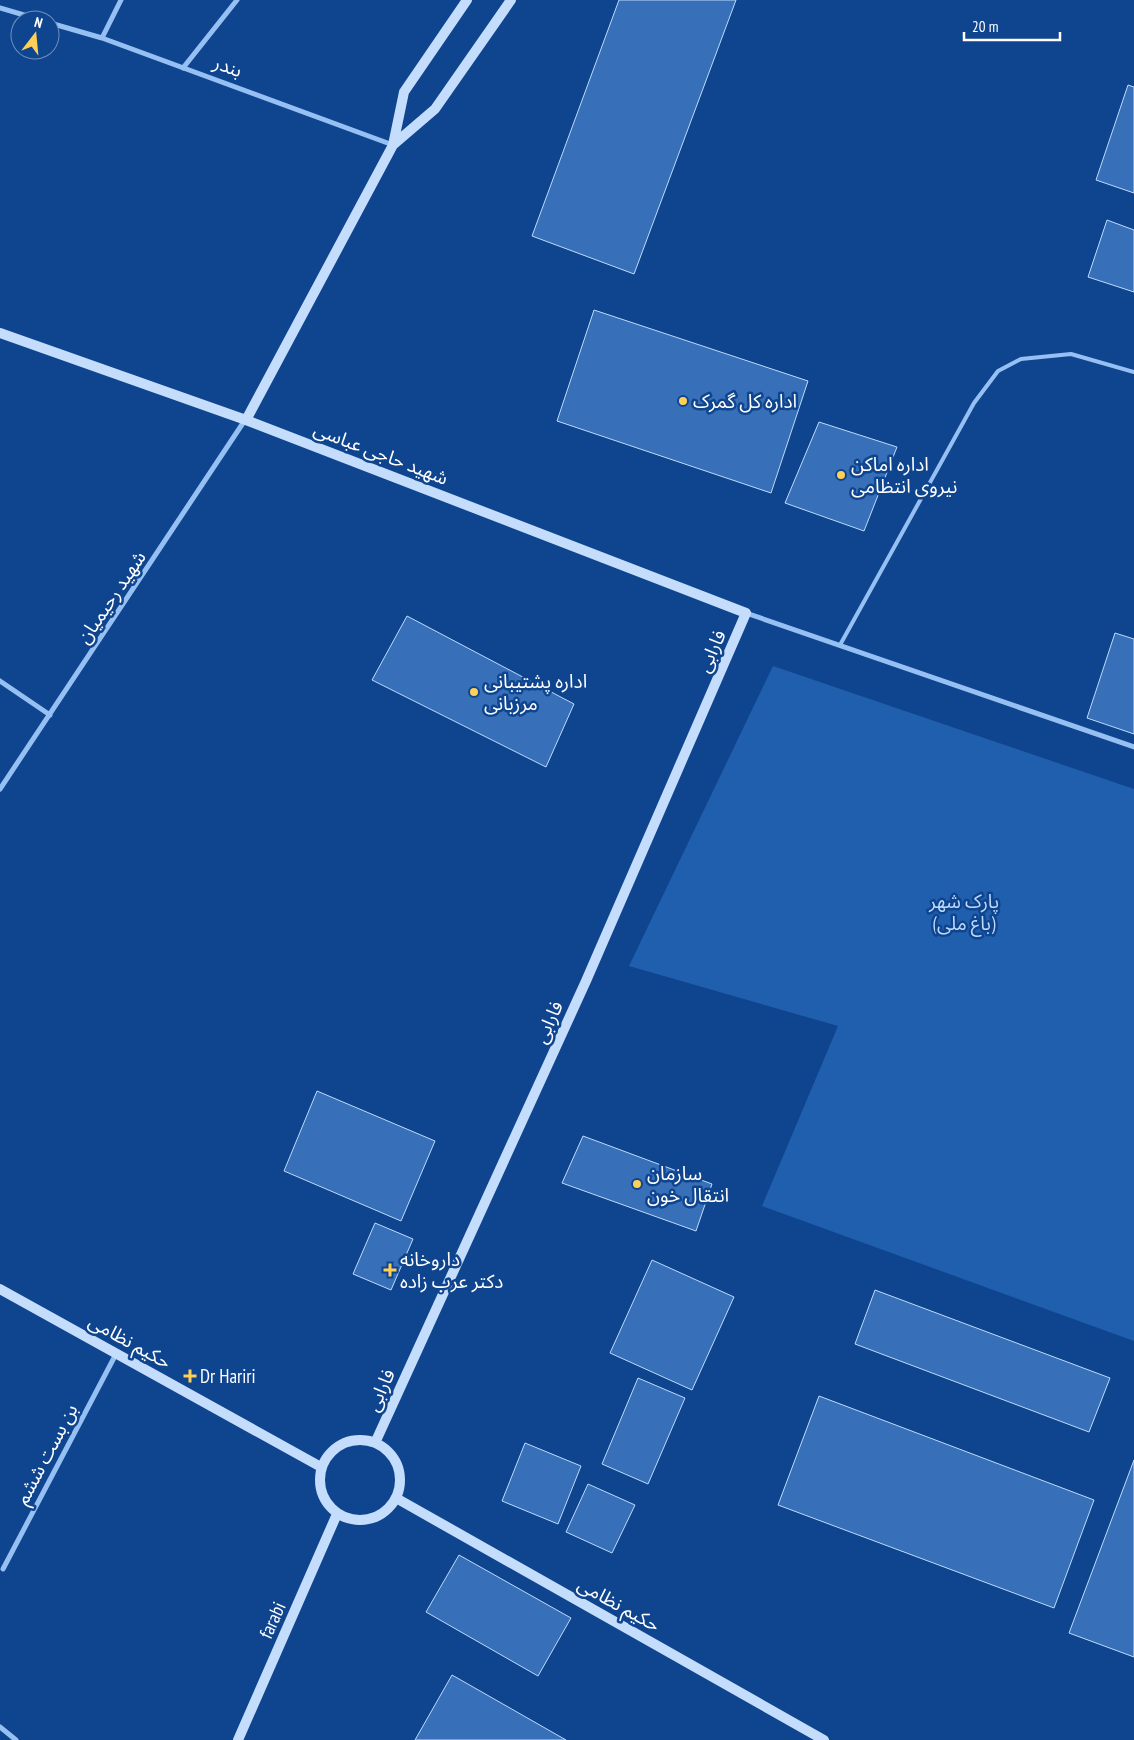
<svg xmlns="http://www.w3.org/2000/svg" width="1134" height="1740" font-family="'PT Sans Narrow','Noto Sans Arabic',sans-serif">
<rect width="100%" height="100%" fill="#0f458e"/>
<path fill="#205fad" d="M 773,666 L 1134,789 L 1134,1341 L 762,1206 L 838,1026 L 629,966 Z"/>
<path fill="#3770b8" stroke="#bddafe" d="M 619,0 L 736,0 L 634,274 L 532,236 Z
M 1128,85 L 1134,87 L 1134,193 L 1096,180 Z
M 1107,220 L 1134,230 L 1134,292 L 1088,277 Z
M 594,310 L 808,381 L 771,493 L 557,421 Z
M 819,422 L 897,447 L 864,531 L 785,503 Z
M 407,616 L 574,704 L 546,767 L 372,680 Z
M 1115,633 L 1134,639 L 1134,734 L 1087,718 Z
M 317,1091 L 435,1141 L 401,1221 L 284,1171 Z
M 583,1136 L 712,1184 L 696,1231 L 562,1183 Z
M 375,1223 L 413,1239 L 391,1290 L 353,1274 Z
M 652,1260 L 734,1297 L 692,1390 L 610,1353 Z
M 875,1290 L 1110,1378 L 1089,1432 L 855,1344 Z
M 638,1378 L 685,1398 L 648,1484 L 602,1464 Z
M 819,1396 L 1094,1500 L 1054,1608 L 778,1505 Z
M 525,1443 L 581,1466 L 558,1524 L 502,1501 Z
M 1134,1460 L 1134,1657 L 1069,1633 Z
M 588,1484 L 635,1505 L 612,1553 L 566,1532 Z
M 459,1555 L 571,1618 L 538,1676 L 426,1612 Z
M 452,1675 L 566,1740 L 415,1740 Z"/>
<g fill="none" stroke-linecap="round" stroke-linejoin="round">
<path stroke="#96c0f3" stroke-width="4" d="M 840,645 L 974,403 L 998,371 L 1021,359 L 1071,354 L 1134,372"/>
<path stroke="#96c0f3" stroke-width="5" d="M 0,8 L 41,20
M 50,23 L 102,38 L 393,145
M 102,38 L 121,0
M 183,68 L 237,0
M 746,613 L 1134,747
M 0,681 L 50,715
M 0,789 L 245,420
M 3,1569 L 116,1354
M 0,1727 L 16,1740"/>
<path stroke="#c5ddfd" stroke-width="10" d="M 393,145 L 435,109 L 511,0
M 0,333 L 246,420 L 746,613 L 586,981 L 375,1443
M 246,420 L 393,145 L 404,92 L 467,0
M 0,1289 L 321,1467
M320 1480a40 40 0 1 1 80 0a40 40 0 1 1-80 0Z
M 396,1498 L 824,1740
M 238,1740 L 337,1514"/>
</g>
<g fill="#ffd058" stroke="#0f458e" stroke-width="2">
<circle cx="683" cy="401" r="5"/>
<circle cx="841" cy="475" r="5"/>
<circle cx="474" cy="692" r="5"/>
<circle cx="637" cy="1184" r="5"/>
<path d="M387.5 1262.5h5v5h5v5h-5v5h-5v-5h-5v-5h5z"/>
<path d="M187.5 1368.5h5v5h5v5h-5v5h-5v-5h-5v-5h5z"/>
</g>
<g text-anchor="middle" stroke-width="5" stroke-linejoin="round" paint-order="stroke">
<g font-size="19" fill="#fff" stroke="#0f458e">
<text transform="translate(228 66) rotate(20)" y="7">بندر</text>
<text transform="translate(381 453) rotate(21)" y="7">شهید حاجی عباسی</text>
<text transform="translate(111 597) rotate(-56)" y="7">شهید رحیمیان</text>
<text transform="translate(711 651) rotate(-66)" y="7">فارابی</text>
<text transform="translate(548 1022) rotate(-66)" y="7">فارابی</text>
<text transform="translate(130 1341) rotate(29)" y="7">حکیم نظامی</text>
<text transform="translate(380 1390) rotate(-66)" y="7">فارابی</text>
<text transform="translate(46 1454) rotate(-62)" y="7">بن بست ششم</text>
<text transform="translate(619 1604) rotate(29)" y="7">حکیم نظامی</text>
<text transform="translate(272 1620) rotate(-66)" y="7">farabi</text>
</g>
<g font-size="19" fill="#fff" stroke="#0f458e" text-anchor="start">
<text x="693" y="408">اداره کل گمرک</text>
<text x="851" y="471">اداره اماکن<tspan x="851" dy="22">نیروی انتظامی</tspan></text>
<text x="484" y="688">اداره پشتیبانی<tspan x="484" dy="22">مرزبانی</tspan></text>
<text x="647" y="1180">سازمان<tspan x="647" dy="22">انتقال خون</tspan></text>
<text x="400" y="1266">داروخانه<tspan x="400" dy="22">دکتر عرب زاده</tspan></text>
<text x="200" y="1383">Dr Hariri</text>
</g>
<g font-size="19" fill="#bddafe" stroke="#0f458e">
<text x="964" y="908">پارک شهر<tspan x="964" dy="22">(باغ ملی)</tspan></text>
</g>
</g>
<g transform="translate(35 35) rotate(16)"><circle r="24" fill="#0f458e" stroke="#6f8fbb"/>
<path d="M0-4L9 19L0 12L-9 19Z" fill="#ffd058"/>
<text y="-8" font-size="14" font-weight="bold" text-anchor="middle" fill="#ffffff">N</text>
</g>
<path d="M964 32v8h96v-8" fill="none" stroke="#ffffff" stroke-width="2.5"/>
<text x="972" y="32" font-size="15" fill="#ffffff" stroke="#0f458e" stroke-width="4" paint-order="stroke">20 m</text>
</svg>
